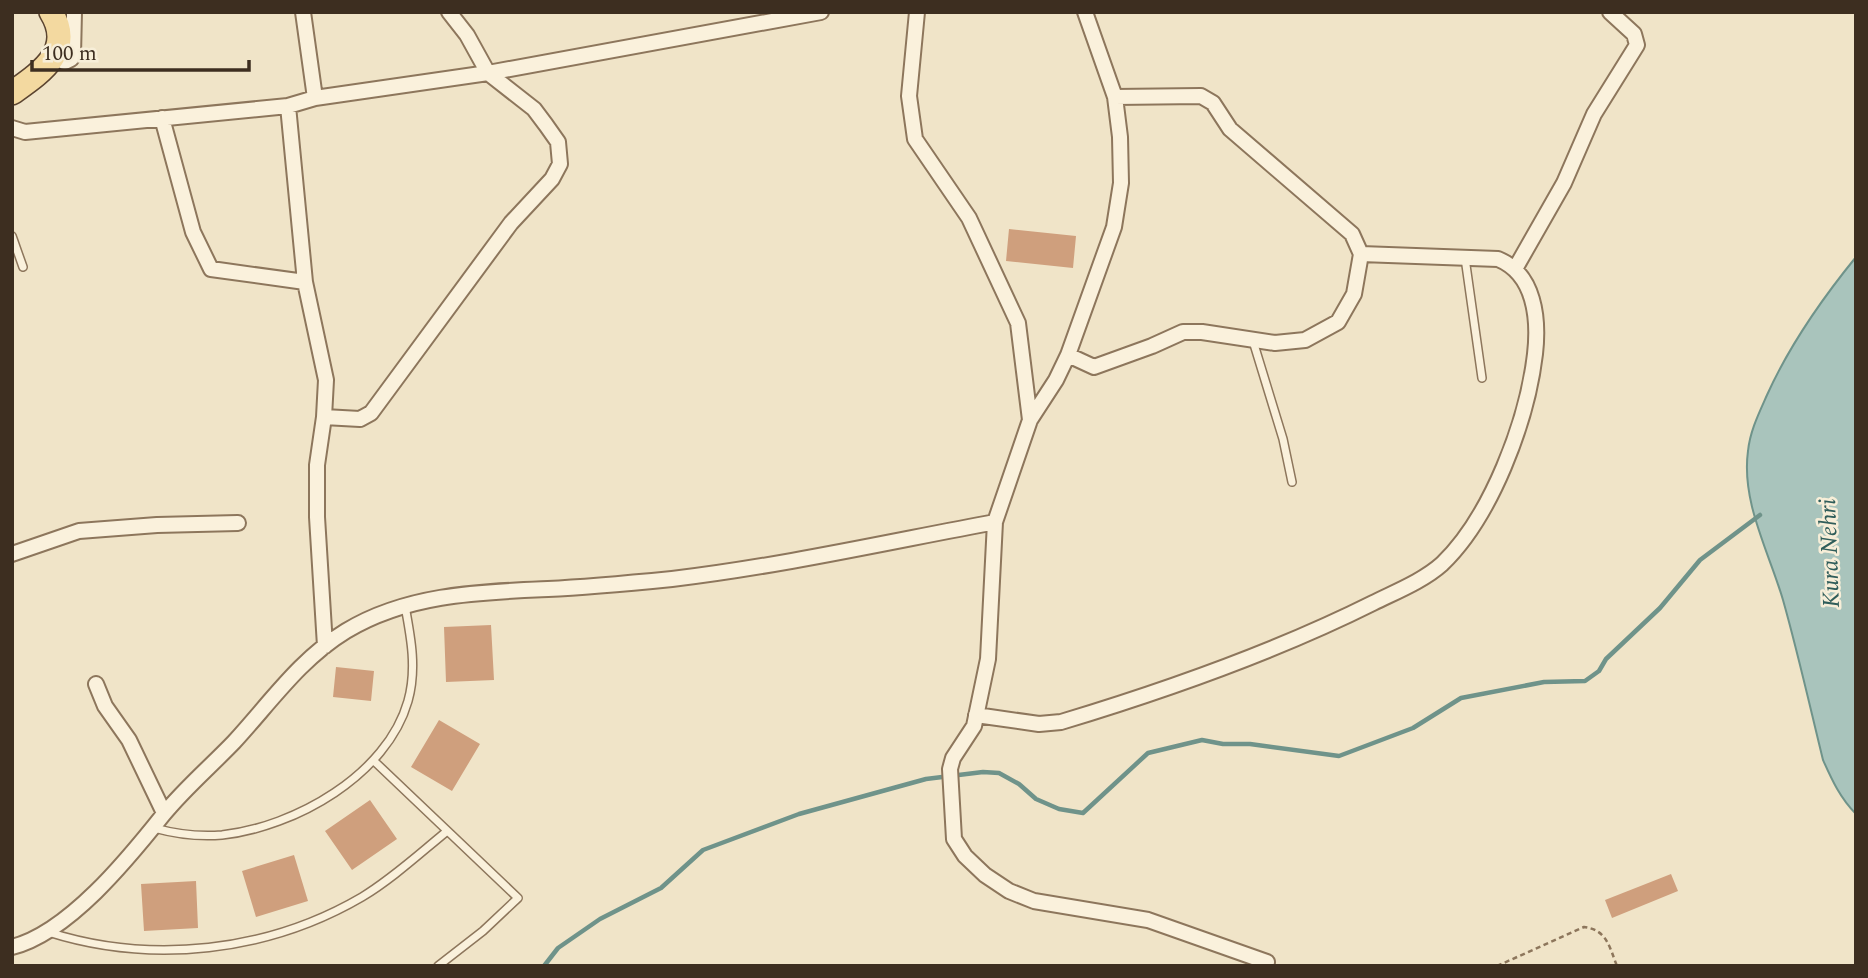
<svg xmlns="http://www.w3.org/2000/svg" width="1868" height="978" font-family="Spectral,serif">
<rect width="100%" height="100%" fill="#f0e4c8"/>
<path fill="#a9c4bc" stroke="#6f938a" stroke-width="2" d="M 1856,257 L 1856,814 C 1840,798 1832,780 1823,760 C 1810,707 1798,653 1783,600 C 1769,552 1741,502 1748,451 C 1750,431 1759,413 1767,395 C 1790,344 1821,300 1856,257 Z"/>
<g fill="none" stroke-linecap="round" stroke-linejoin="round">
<path stroke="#6f938a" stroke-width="4.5" d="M 544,966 L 558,948 L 600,919 L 661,888 L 703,850 L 799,814 L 926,779 L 983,772 L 999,773 L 1019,784 L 1036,799 L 1059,809 L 1083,813 L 1148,753 L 1202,740 L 1223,744 L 1250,744 L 1339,756 L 1413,728 L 1461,698 L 1544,682 L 1585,681 L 1599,671 L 1606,659 L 1660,608 L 1700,560 L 1760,515"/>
</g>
<path fill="#cf9f7d" d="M 1009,229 L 1076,236 L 1073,268 L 1006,261 Z
M 491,625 L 494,680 L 446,682 L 444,627 Z
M 336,667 L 374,671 L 371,701 L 333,697 Z
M 439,720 L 480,744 L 452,791 L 411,767 Z
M 370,800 L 397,839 L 352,870 L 325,831 Z
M 294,855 L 308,901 L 256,917 L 242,871 Z
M 1671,874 L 1678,891 L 1612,918 L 1605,900 Z
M 196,881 L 198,928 L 144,931 L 141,884 Z"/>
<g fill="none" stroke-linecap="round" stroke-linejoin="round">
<g stroke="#8d765c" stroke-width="10">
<path id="lane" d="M 12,236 L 23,267
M 1465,258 L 1482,378
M 1253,341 L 1283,439 L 1292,482
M 374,761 L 518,898 L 483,931 L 438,966
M 154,828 C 176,834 199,837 222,835 C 295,827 387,775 408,701 C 417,669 411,638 405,606
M 48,932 C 152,965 268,952 362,897 C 392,879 419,854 446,832"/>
</g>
<g stroke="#8d765c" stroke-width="18">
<path id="street" d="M 303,12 L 315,98
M 917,12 L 909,96 L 915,139 L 969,218 L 1018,323 L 1030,420
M 1085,12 L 1115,97 L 1120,137 L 1121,183 L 1114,227 L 1068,355 L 1056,380 L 1030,420 L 995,522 L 988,659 L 974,726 L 953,758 L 950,769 L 954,839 L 965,856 L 985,875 L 1009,891 L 1034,901 L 1148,920 L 1267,962
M 53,58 L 65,62 L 71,59 L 73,55 L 74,12
M 288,106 L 305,282 L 326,380 L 324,417 L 317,465 L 317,517 L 325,646
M 162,118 L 193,232 L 211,269 L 305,282
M 12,128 L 25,132 L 288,106 L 315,98 L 488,73 L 821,12
M 1515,269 L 1564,183 L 1594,114 L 1637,45 L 1634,34 L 1610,12
M 1068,355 L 1094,367 L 1152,346 L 1183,332 L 1202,332 L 1275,343 L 1305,340 L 1338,322 L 1354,294 L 1361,254 L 1352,234 L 1230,129 L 1213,103 L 1201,96 L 1115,97
M 324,417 L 360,419 L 371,413 L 511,223 L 552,179 L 560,164 L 558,142 L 546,125 L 534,109 L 488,73 L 467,35 L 449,12
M 12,554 L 79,531 L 157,525 L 238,523
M 96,684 L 105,706 L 129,740 L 164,813
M 976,715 L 1039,724 L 1061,722 C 1167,690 1273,653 1373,603 C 1395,592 1423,581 1442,564 C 1491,517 1527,422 1535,354 C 1539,319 1535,274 1498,259 L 1361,254
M 12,947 C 68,933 128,859 163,815 C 184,789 211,766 234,742 C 270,703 300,659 346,631 C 407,594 479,592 548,589 C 590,587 631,583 672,579 C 781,566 888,542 995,522"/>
</g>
<g stroke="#5b4430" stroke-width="26">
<path id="primary" d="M 12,93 C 40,73 75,51 51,12"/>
</g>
<path stroke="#8d765c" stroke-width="2.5" stroke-dasharray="5 3.5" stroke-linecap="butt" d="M 1497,966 L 1584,927 C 1607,930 1609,946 1617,966"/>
<use href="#lane" stroke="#faf1dc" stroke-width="7"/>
<use href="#street" stroke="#faf1dc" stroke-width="14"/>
<use href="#primary" stroke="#f3d9a0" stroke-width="23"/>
</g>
<g text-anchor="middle" stroke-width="5" stroke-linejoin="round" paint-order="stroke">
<g font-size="24" font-style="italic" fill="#2f5d5a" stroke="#f7eed8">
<text transform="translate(1829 553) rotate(-92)" y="8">Kura Nehri</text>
</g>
</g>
<rect width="1868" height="978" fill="none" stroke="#3d2e20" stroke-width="28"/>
<path d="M32 60v10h217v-10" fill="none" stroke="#3d2e20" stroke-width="3.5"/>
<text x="42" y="60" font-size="21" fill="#3d2e20" stroke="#f7eed8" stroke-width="5" paint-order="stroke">100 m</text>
</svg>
